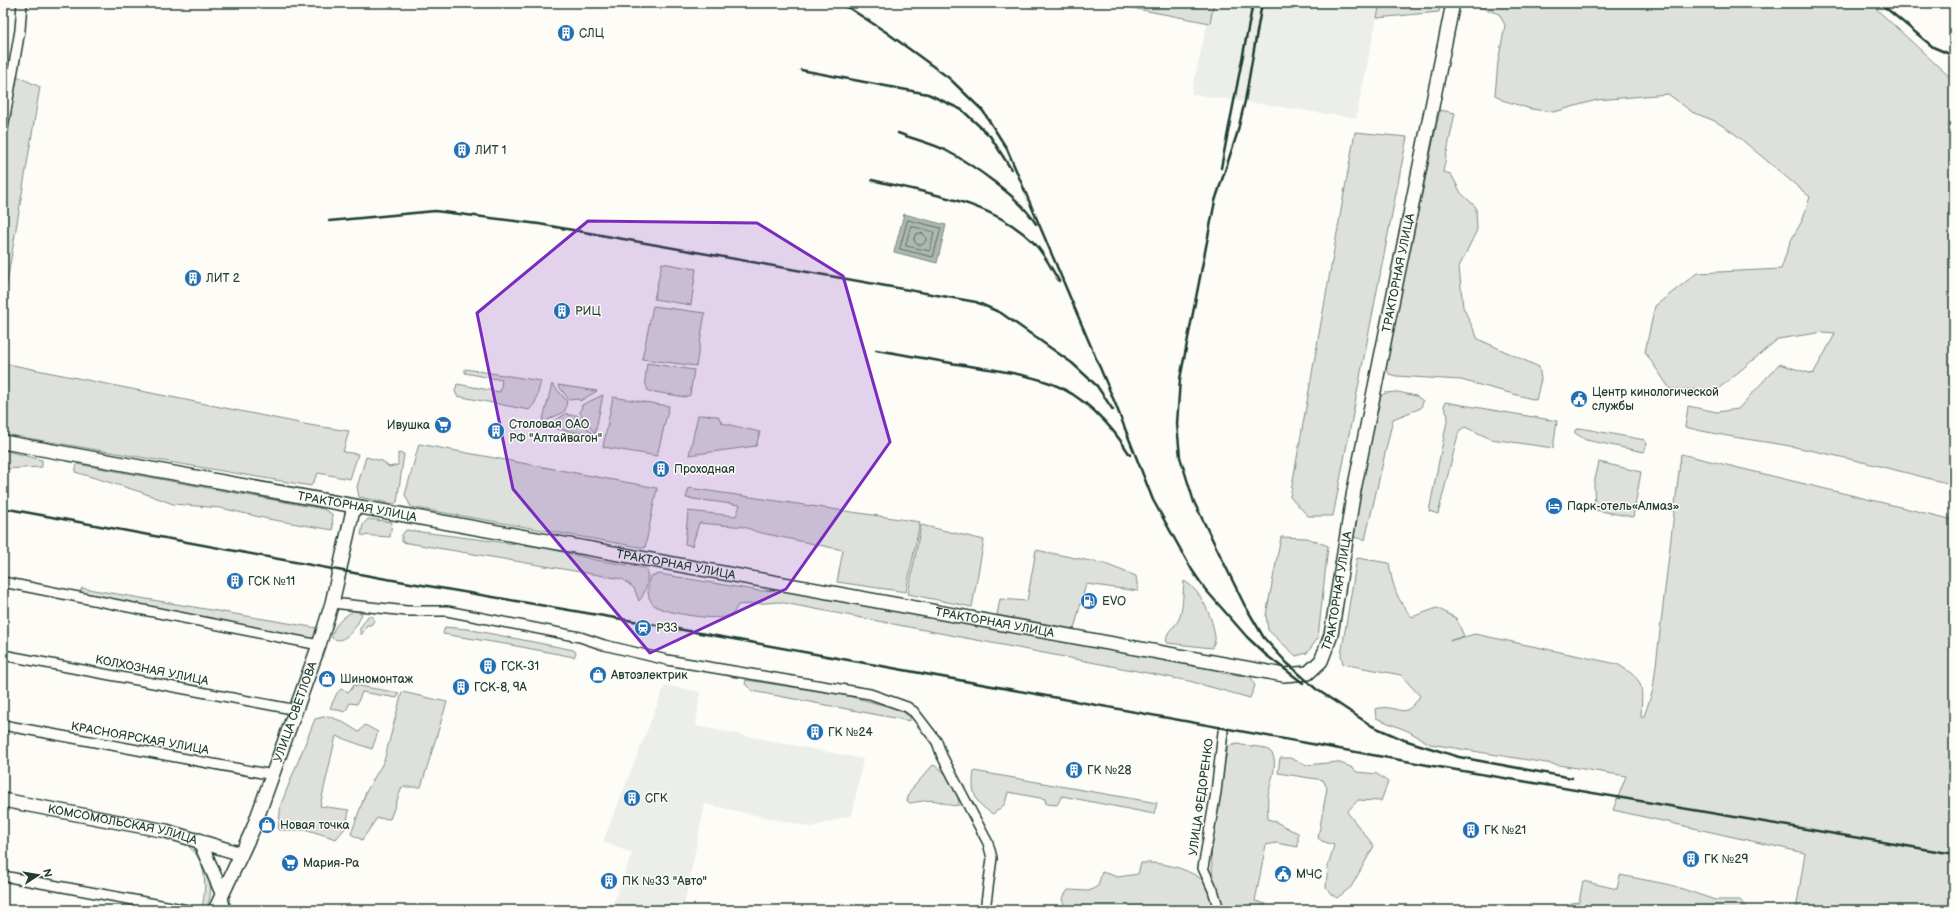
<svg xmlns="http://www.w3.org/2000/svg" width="1957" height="913" font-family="'Balsamiq Sans',sans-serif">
<rect width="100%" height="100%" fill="#fdfcf7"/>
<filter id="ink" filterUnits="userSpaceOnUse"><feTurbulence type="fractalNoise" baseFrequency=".025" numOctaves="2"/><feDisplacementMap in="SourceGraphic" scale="8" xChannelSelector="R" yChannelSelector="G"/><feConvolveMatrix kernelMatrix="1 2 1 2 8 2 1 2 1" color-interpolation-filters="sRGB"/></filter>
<g filter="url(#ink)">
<path fill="#eceee9" d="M 1212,3 L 1380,3 L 1356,118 L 1191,94 Z
M 665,685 L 700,692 L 696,726 L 863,759 L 852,815 L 811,827 L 705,804 L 683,910 L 611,910 L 632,853 L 603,842 Z"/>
<path fill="#dde0db" stroke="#7e8e88" d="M 1106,3 L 1214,3 L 1210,23 Z
M 1380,3 L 1441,3 L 1439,12 L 1377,18 Z
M 1467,3 L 1870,3 L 1954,81 L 1954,485 C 1900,471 1845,457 1790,446 C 1755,440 1720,436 1685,427 L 1688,406 L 1717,412 L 1738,409 L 1779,364 L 1813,374 L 1834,336 L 1835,333 L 1823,332 L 1778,339 L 1717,390 L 1670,389 L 1645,352 L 1655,306 L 1697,273 L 1781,269 L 1790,242 L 1802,221 L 1810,197 L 1735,134 L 1715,121 L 1692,112 L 1668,94 L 1597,100 L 1554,112 L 1531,109 L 1502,100 L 1495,95 L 1498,62 L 1505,25 L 1499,14 Z
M 17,76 L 40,87 L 3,306 L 3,159 Z
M 1440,110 L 1455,113 L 1443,172 L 1451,174 L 1461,193 L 1476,207 L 1477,230 L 1459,267 L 1463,307 L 1478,339 L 1539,367 L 1541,379 L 1536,400 L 1461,380 L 1396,376 L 1389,374 L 1385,366 Z
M 1355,132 L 1407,137 L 1333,516 L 1308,516 L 1290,497 Z
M 662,263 L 696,269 L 691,305 L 654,299 Z
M 653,306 L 705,313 L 696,366 L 642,359 Z
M 3,363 L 309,425 L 349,431 L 343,452 L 358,454 L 350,479 L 318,473 L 311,486 L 3,434 Z
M 647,363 L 694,370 L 690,395 L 685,397 L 648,391 L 645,381 Z
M 465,369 L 541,381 L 535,403 L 529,410 L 457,396 L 455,391 L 457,384 L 500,392 L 502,380 L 465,373 Z
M 552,384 L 567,401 L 565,411 L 542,423 Z
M 558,385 L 597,391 L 580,401 L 579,399 L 569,400 Z
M 1398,392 L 1416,396 L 1423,401 L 1421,408 L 1393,419 L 1365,540 L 1350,536 L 1378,399 L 1385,393 Z
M 603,395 L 595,434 L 580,413 L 582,405 Z
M 613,397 L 669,406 L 657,456 L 603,447 Z
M 1445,402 L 1557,421 L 1553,448 L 1491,439 L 1465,427 L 1459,431 L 1438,514 L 1429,511 L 1448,416 L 1444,407 Z
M 567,413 L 568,415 L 577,415 L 593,435 L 545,427 Z
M 698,415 L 718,416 L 722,423 L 760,432 L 756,446 L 689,455 Z
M 1580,428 L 1645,440 L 1647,444 L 1644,452 L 1586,440 L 1575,433 L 1575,430 Z
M 419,444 L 657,488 L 645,548 L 411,507 L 405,495 Z
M 3,450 L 42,460 L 42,467 L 3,469 Z
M 398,453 L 404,454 L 397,502 L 394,504 L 359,497 L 357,487 L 366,457 L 382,461 L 389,467 L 398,465 Z
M 1681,454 L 1954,520 L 1954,910 L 1796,910 L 1805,853 L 1613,810 L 1626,776 L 1430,744 L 1408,731 L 1376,718 L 1375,709 C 1399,702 1402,724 1420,696 L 1401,675 L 1343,664 L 1341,655 L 1357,558 L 1389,563 C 1392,584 1397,601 1412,617 L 1437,608 L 1456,618 L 1464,636 L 1449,641 L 1475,634 L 1617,664 C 1646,681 1642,685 1641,717 L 1644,716 L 1653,690 Z
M 1599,462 L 1641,472 L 1633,517 L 1595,510 L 1594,484 Z
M 77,464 L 323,509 L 332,514 L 333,530 L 268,519 L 221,508 L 173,504 L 141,492 L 75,472 Z
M 689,488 L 920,522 L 906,592 L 837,582 L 843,550 L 757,532 L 745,527 L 699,523 L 692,546 L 685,544 L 688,511 L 736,516 L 740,505 L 686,498 Z
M 368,519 L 392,522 L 390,537 L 361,535 L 363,525 Z
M 921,525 L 984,540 L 972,607 L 908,594 Z
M 406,530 L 547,548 L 596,560 L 645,568 C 651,575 645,595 639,601 L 634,588 L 622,579 L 402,542 L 402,535 Z
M 1281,537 L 1307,538 L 1328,546 L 1318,638 L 1307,653 L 1296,656 L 1268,630 L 1266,615 Z
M 1036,550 L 1105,564 L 1136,576 L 1138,591 L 1086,584 L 1074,629 L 997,615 L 1000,599 L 1027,601 Z
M 660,574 L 760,591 L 777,590 L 1214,669 L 1222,673 L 1251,677 L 1255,686 L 1250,698 L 1189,681 L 779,602 L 738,605 L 733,614 C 731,615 727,617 725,617 C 713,620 658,613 652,603 C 646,595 648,585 650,576 Z
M 1184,581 C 1201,590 1213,618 1215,637 C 1216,640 1213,645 1212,648 L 1167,643 C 1164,631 1175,628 1179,619 C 1183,610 1183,591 1184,581 Z
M 82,588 L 317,628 L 314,639 L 78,595 Z
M 353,611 L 362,613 C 359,624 344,648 331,637 C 335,624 342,618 353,611 Z
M 368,616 L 373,617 L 374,621 L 371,625 L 367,625 L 362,634 L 360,634 L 360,628 Z
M 445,627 L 467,629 L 574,650 L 576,653 L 574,657 L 511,645 L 443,634 Z
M 746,680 L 844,695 L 899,709 L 910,717 L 910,721 L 752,691 L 745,684 Z
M 354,685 L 399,693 L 397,698 L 362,692 L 357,704 L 350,703 L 345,712 L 330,708 L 337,693 L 341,689 L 349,692 Z
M 402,692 L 447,702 L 421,787 L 402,787 L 390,819 L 377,818 L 362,840 L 351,834 L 366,792 L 384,761 Z
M 328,716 L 341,721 L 359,732 L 365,725 L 378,732 L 372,749 L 336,736 L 320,806 L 349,810 L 346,827 L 336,839 L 308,830 L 278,830 L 281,804 L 315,719 Z
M 1238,744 C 1247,747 1259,745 1268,750 C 1282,757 1269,785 1268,797 C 1267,804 1268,812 1268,819 C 1279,822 1287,829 1298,833 L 1298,847 L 1276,843 L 1266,845 L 1255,901 L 1266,904 L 1265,910 L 1224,910 C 1221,900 1216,891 1214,881 C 1205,841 1221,786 1228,746 Z
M 1280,758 L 1290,758 L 1307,765 L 1337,762 L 1351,767 L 1357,772 L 1377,774 L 1388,782 L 1381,801 L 1358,800 L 1347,812 L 1374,846 L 1351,887 L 1337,898 L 1331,894 L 1326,887 L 1328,866 L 1334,845 L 1322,841 L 1318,838 L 1327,788 L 1323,780 L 1278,773 Z
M 933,765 C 947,770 958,790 959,805 C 951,807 945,803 937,801 C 928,799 919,802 910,803 L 907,801 L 910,791 Z
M 974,771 L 1157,803 L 1154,814 L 1062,796 L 1057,805 L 1046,804 L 1045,799 L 1008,792 L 1005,804 L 993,814 C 974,803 971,792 974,771 Z
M 190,843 L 196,846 C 206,867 217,885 206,909 L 202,906 C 207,887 206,860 189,847 Z
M 1141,863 C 1160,862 1185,867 1201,879 C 1209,885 1211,901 1214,910 L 1066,910 L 1062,899 L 1068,890 L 1089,891 L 1098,886 L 1102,872 L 1118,877 L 1138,874 Z
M 1620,875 L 1671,885 L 1715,900 L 1740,900 L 1748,910 L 1568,910 L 1571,903 L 1579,902 L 1583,881 L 1617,889 Z"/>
<path fill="#aeb8b1" stroke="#75877f" d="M 904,214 L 946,225 L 937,263 L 894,252 Z"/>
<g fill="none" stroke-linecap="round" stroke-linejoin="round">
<path stroke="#586e66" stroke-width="1" d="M 908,220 L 941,228 L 933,257 L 900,249 Z
M 911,226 L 934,232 L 930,251 L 906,246 Z
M914 239a6 6 0 1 1 12 0a6 6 0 1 1-12 0Z"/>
<g stroke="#1f3d34" stroke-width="12">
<path id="street" d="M 3,128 L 20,30 L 22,3
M 3,582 L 319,645
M 332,603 L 407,611 L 447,611 L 580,637 L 604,645 L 667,660 L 870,694 L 907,707 L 914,712 L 937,742 L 942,756 L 988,843 L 992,858 L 985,910
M 3,655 L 297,710
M 3,725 L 273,775
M 3,876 L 188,910
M 222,894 L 226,910
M 1219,910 L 1213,890 L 1203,868 L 1216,792 L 1223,732"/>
</g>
<g stroke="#1f3d34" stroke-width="16">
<g id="secondary">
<path id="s1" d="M 3,442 L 1284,675 L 1308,673 L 1321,661 L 1331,635 L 1354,490 L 1453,3"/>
<path id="s2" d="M 3,800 L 166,831 L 241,854"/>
<path d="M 199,840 L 222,893"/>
<path id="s3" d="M 215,910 L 253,829 L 319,645 L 332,603 L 354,506"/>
</g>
</g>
<use href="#street" stroke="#fdfcf7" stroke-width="9"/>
<use href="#secondary" stroke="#fdfcf7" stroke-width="13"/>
<path stroke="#1f3d34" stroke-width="2.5" d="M 835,3 L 849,8 L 886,32 L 949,78 L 983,111 L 1007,149 L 1115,403 L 1153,500 L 1192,570 L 1205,589 L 1247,637 L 1266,655 L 1303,683
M 1262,3 L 1245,101 L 1237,134 L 1215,201 L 1180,379 L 1177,424 L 1180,457 L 1194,502 L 1244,604 L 1264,638 L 1287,663 L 1316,689 L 1372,726 L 1404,740 L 1459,757 L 1572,778
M 1880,3 L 1933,47 L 1954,56
M 801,70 L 928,94 L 962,110 L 990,136 L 1011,169
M 898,133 C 913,139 931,143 945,150 C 972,164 1021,198 1036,224
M 1221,168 L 1253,3
M 872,180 C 925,193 991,201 1032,241 C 1043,251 1051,268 1059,281
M 329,221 L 435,211 L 539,224 L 976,302 L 1001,313 L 1072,363 L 1097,386 L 1113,410
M 876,350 C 907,355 938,361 969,366 C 996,370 1024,374 1050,383 C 1083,395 1112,425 1130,455
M 3,508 L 381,578 L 639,622 L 1433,766 L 1954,854"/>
</g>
</g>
<path fill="#7b2cbf" fill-opacity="0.2" stroke="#7b2cbf" stroke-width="3" stroke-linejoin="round" d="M 588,221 L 757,223 L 843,276 L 890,442 L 786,589 L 650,653 L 513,489 L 477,313 Z"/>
<defs>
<g id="building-disc" transform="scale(0.9)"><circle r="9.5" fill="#1f6fb2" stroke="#fdfcf7"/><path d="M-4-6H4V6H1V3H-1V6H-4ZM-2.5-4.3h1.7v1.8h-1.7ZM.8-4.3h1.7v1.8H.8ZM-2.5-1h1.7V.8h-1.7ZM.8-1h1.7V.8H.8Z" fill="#fff"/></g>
<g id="civic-disc" transform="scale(0.9)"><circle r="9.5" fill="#1f6fb2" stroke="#fdfcf7"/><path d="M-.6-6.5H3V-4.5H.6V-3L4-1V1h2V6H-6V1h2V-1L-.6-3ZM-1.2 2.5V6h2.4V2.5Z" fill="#fff"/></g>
<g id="supermarket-disc" transform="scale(0.9)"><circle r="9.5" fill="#1f6fb2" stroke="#fdfcf7"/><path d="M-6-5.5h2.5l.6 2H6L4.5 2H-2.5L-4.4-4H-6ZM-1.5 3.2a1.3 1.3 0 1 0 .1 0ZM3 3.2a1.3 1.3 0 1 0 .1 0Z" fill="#fff"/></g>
<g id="hotel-disc" transform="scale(0.9)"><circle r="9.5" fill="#1f6fb2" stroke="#fdfcf7"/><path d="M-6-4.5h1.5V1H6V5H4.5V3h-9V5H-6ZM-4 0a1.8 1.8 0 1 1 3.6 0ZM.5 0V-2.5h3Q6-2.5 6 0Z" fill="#fff"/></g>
<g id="fuel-disc" transform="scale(0.9)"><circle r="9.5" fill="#1f6fb2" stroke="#fdfcf7"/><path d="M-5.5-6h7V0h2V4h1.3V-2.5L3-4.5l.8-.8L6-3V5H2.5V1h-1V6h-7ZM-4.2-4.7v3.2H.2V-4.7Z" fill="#fff"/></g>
<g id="station-disc" transform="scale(0.9)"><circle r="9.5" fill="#1f6fb2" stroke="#fdfcf7"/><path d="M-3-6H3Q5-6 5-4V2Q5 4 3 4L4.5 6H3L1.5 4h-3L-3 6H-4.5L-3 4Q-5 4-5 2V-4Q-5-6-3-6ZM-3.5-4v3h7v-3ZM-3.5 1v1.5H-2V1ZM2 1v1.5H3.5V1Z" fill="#fff"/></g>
<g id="shop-disc" transform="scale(0.9)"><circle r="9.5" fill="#1f6fb2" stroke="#fdfcf7"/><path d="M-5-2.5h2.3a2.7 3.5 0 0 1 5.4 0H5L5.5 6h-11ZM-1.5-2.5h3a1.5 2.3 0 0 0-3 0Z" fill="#fff"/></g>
</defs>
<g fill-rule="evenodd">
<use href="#building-disc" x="566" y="33"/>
<use href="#building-disc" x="462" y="150"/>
<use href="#building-disc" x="193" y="278"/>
<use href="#building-disc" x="562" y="311"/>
<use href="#civic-disc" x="1579" y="399"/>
<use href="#supermarket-disc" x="443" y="425"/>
<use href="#building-disc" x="496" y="431"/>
<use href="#building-disc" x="661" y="469"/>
<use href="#hotel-disc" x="1554" y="506"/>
<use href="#building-disc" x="235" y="581"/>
<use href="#fuel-disc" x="1089" y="601"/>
<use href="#station-disc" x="643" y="628"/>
<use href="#building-disc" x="488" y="666"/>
<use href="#shop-disc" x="598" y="675"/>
<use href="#shop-disc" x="327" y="679"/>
<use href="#building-disc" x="461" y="687"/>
<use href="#building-disc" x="815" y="732"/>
<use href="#building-disc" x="1074" y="770"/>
<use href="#building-disc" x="632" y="798"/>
<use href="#shop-disc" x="267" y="825"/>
<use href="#building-disc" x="1471" y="830"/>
<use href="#building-disc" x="1691" y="859"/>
<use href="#supermarket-disc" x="290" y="863"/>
<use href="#civic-disc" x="1283" y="874"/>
<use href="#building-disc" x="609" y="881"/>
</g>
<g text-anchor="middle" stroke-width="3" stroke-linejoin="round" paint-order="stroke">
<g font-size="12" fill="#1f3d34" stroke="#fdfcf7" text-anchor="start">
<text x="579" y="37">СЛЦ</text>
<text x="475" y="154">ЛИТ 1</text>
<text x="206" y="282">ЛИТ 2</text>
<text x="575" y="315">РИЦ</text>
<text x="1592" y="396">Центр кинологической<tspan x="1592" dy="14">службы</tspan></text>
<text x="509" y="428">Столовая ОАО<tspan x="509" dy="14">РФ "Алтайвагон"</tspan></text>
<text x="430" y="429" text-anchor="end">Ивушка</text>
<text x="674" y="473">Проходная</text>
<text x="1567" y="510">Парк-отель«Алмаз»</text>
<text x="248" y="585">ГСК №11</text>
<text x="1102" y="605">EVO</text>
<text x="656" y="632">РЗЗ</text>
<text x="501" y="670">ГСК-31</text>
<text x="611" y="679">Автоэлектрик</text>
<text x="340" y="683">Шиномонтаж</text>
<text x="474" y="691">ГСК-8, 9А</text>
<text x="828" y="736">ГК №24</text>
<text x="1087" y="774">ГК №28</text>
<text x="645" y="802">СГК</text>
<text x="280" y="829">Новая точка</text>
<text x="1484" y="834">ГК №21</text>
<text x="1704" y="863">ГК №29</text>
<text x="303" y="867">Мария-Ра</text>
<text x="1296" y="878">МЧС</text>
<text x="622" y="885">ПК №33 "Авто"</text>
</g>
<g font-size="12" fill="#1f3d34" stroke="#fdfcf7">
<text dy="4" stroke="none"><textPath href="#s1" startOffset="1740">ТРАКТОРНАЯ УЛИЦА</textPath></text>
<text dy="4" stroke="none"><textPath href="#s1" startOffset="360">ТРАКТОРНАЯ УЛИЦА</textPath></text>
<text dy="4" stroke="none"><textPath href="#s1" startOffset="684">ТРАКТОРНАЯ УЛИЦА</textPath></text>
<text dy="4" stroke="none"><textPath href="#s1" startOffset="1416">ТРАКТОРНАЯ УЛИЦА</textPath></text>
<text dy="4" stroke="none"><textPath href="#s1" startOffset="1008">ТРАКТОРНАЯ УЛИЦА</textPath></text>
<text transform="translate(152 670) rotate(11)" y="4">КОЛХОЗНАЯ УЛИЦА</text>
<text dy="4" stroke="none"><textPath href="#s3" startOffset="214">УЛИЦА СВЕТЛОВА</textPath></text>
<text transform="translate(140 738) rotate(10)" y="4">КРАСНОЯРСКАЯ УЛИЦА</text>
<text transform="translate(1201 797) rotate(-82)" y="4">УЛИЦА ФЕДОРЕНКО</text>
<text dy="4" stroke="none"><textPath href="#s2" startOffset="122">КОМСОМОЛЬСКАЯ УЛИЦА</textPath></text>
</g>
</g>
<rect width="1957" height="913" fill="none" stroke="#fdfcf7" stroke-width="16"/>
<rect x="8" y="8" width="1941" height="897" fill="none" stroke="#1f3d34" stroke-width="1.5" filter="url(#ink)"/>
<g transform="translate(38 875) rotate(78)" stroke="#fdfcf7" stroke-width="3" paint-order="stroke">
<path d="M0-3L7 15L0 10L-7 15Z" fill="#1f3d34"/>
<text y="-6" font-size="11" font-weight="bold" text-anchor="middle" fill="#1f3d34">N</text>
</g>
</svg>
